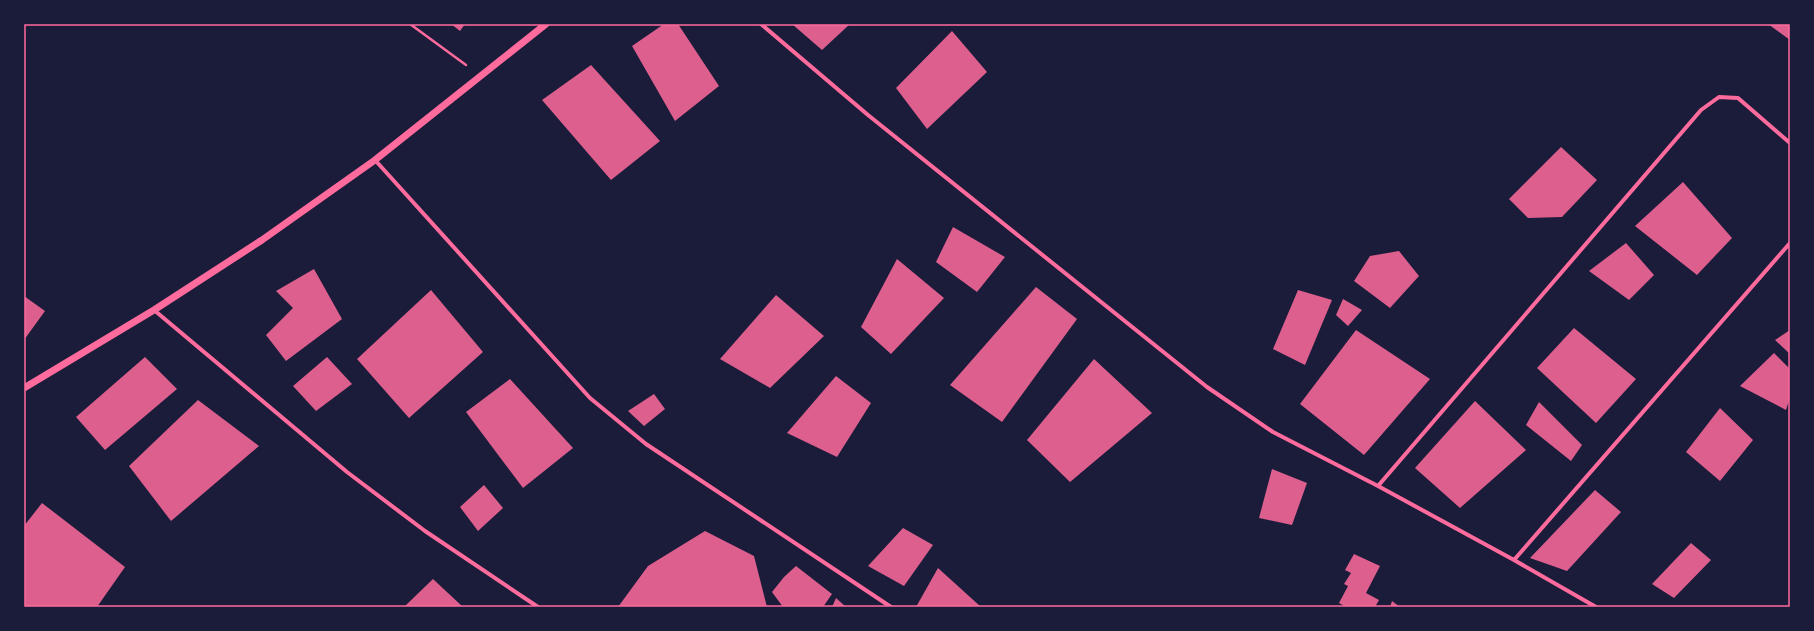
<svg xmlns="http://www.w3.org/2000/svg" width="1814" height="631" font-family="Poppins,sans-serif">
<rect width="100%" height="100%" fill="#1b1b3a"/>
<path fill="#dd5f8e" d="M 451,24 L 465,24 L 460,31 Z
M 664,24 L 678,24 L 719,86 L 675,121 L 632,46 Z
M 792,24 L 850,24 L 822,50 Z
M 1768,24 L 1790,24 L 1790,40 Z
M 952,31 L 987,72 L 927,129 L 896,88 Z
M 591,65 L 660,141 L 611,180 L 542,100 Z
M 1561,147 L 1597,180 L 1562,217 L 1528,218 L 1509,199 Z
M 1683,182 L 1732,238 L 1697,275 L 1635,226 Z
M 953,227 L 1005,257 L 977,292 L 936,262 Z
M 1626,243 L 1654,275 L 1629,300 L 1589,271 Z
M 1399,251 L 1419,276 L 1390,308 L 1354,281 L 1370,256 Z
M 897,259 L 944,298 L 891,354 L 861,327 Z
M 314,269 L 342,319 L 286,361 L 266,335 L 293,308 L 276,291 Z
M 1036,287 L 1077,319 L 1002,422 L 950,385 Z
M 431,290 L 483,352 L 409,418 L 357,359 Z
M 1298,290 L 1332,300 L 1305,365 L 1273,349 Z
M 776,295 L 824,336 L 770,388 L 720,359 Z
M 24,296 L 45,311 L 24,340 Z
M 1343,299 L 1362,310 L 1348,326 L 1336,315 Z
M 1574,328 L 1636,379 L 1596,423 L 1537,368 Z
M 1356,330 L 1430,379 L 1364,455 L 1300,404 Z
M 1790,330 L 1790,354 L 1775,340 Z
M 1774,353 L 1790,369 L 1790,397 L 1786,410 L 1740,386 Z
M 145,357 L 177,389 L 105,450 L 76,417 Z
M 327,357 L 352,384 L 316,411 L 293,386 Z
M 1094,359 L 1152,413 L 1070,482 L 1027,440 Z
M 836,376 L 871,403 L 837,457 L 787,433 Z
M 510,379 L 573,448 L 523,488 L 466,412 Z
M 654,394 L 665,409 L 644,426 L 628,411 Z
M 198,400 L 259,446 L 171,521 L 129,466 Z
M 1475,401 L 1526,450 L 1460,508 L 1415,468 Z
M 1539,402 L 1582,445 L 1571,461 L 1526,425 Z
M 1720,408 L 1753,440 L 1720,481 L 1686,452 Z
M 1272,469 L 1307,483 L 1292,525 L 1259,518 Z
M 484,485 L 503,508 L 478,531 L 460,507 Z
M 1595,490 L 1621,512 L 1567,571 L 1530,558 Z
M 42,503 L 125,567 L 97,607 L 24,607 L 24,526 Z
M 903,528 L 933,545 L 904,586 L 868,566 Z
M 705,531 L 754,556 L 767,607 L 618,607 L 648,566 Z
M 1691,543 L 1711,560 L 1674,598 L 1652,584 Z
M 1354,554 L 1380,566 L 1366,593 L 1379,600 L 1375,607 L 1346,607 L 1339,603 L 1348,586 L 1344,584 L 1351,573 L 1345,570 Z
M 796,566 L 832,594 L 823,607 L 783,607 L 772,592 L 784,577 Z
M 938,568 L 981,607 L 916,607 Z
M 433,579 L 463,607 L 404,607 Z
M 836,598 L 846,607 L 832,607 Z
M 1392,601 L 1400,607 L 1390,607 Z"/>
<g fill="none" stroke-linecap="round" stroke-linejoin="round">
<path stroke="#ff6b9d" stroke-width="2.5" d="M 410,24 L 466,65"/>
<path stroke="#ff6b9d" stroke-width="4" d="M 761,24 L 868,115 L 1207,387 L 1273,432 L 1378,486 L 1514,560 L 1596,607
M 375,160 L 590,398 L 646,444 L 891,607
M 154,310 L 347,472 L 425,531 L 538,607
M 1378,486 L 1701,110 L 1719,97 L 1738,98 L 1790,143
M 1514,560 L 1790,243"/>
<path stroke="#ff6b9d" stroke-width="7" d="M 24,388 L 154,310 L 262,240 L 375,160 L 546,24"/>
</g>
<rect width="1814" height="631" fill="none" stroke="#1b1b3a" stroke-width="50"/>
<rect x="25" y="25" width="1764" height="581" fill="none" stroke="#ff6b9d" stroke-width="1.5"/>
</svg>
